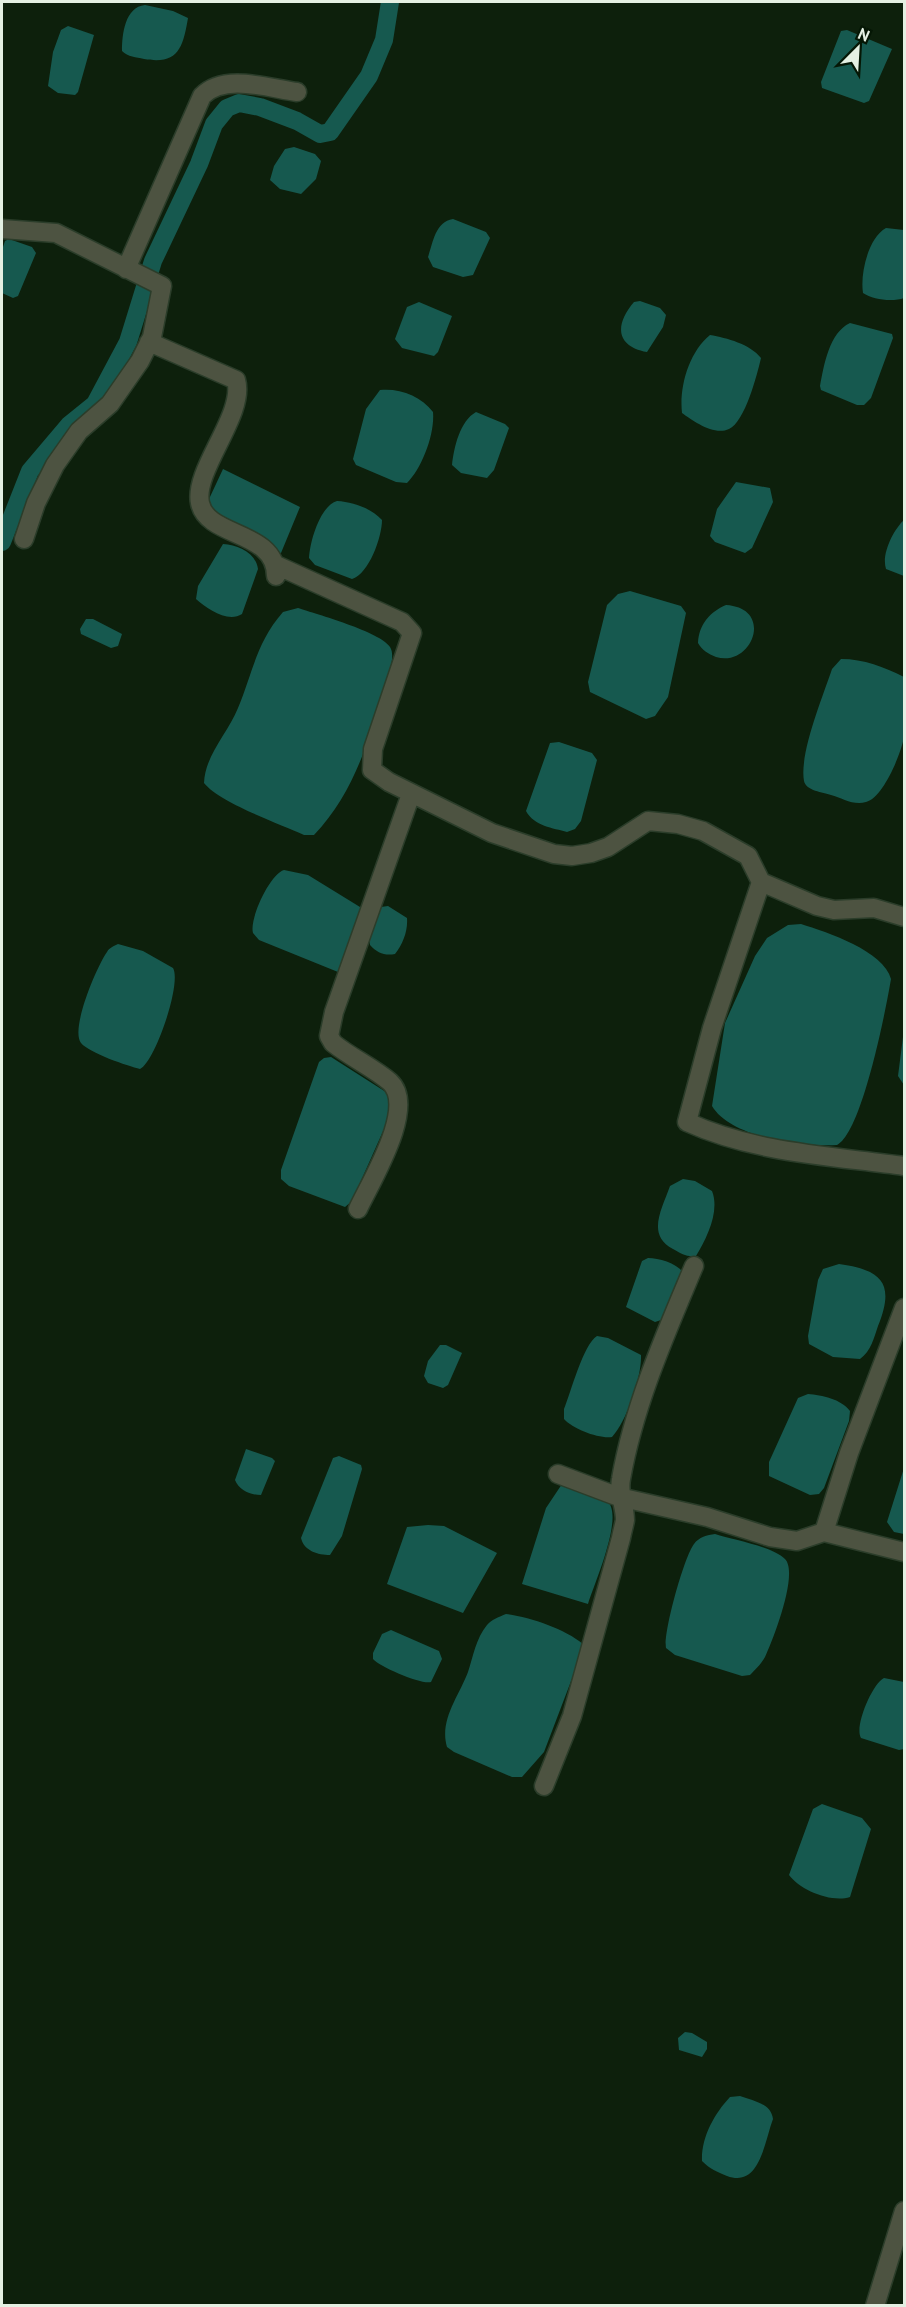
<svg xmlns="http://www.w3.org/2000/svg" width="906" height="2307" font-family="'PT Sans',sans-serif">
<rect width="100%" height="100%" fill="#0d200c"/>
<path fill="#16594f" d="M 145,5 L 173,11 L 188,18 C 183,48 178,65 144,59 C 136,57 128,57 122,51 C 122,34 125,7 145,5 Z
M 68,26 L 94,35 L 78,92 L 75,95 L 58,93 L 48,86 L 53,52 L 61,30 Z
M 847,30 L 892,49 L 869,101 L 864,103 L 822,88 L 821,82 L 841,31 Z
M 294,147 L 315,154 L 321,161 L 316,179 L 301,194 L 280,189 L 270,180 L 274,166 L 285,149 Z
M 453,219 L 486,232 L 490,238 L 473,275 L 463,277 L 433,267 L 428,257 C 433,243 435,222 453,219 Z
M 886,228 L 904,230 L 904,298 C 893,302 873,300 863,293 C 860,274 868,238 886,228 Z
M 9,239 L 32,247 L 36,253 L 18,296 L 13,298 L 2,293 L 2,250 L 5,241 Z
M 640,301 L 660,308 L 666,315 L 663,327 L 647,352 C 615,346 615,324 634,302 Z
M 419,302 L 452,316 L 438,352 L 434,356 L 402,348 L 395,339 L 407,307 Z
M 850,323 L 892,334 L 893,338 L 871,398 L 864,405 L 857,405 L 821,390 L 820,386 C 824,365 829,333 850,323 Z
M 710,335 C 727,338 750,344 761,358 C 757,375 745,422 729,429 C 714,436 693,421 682,413 C 679,387 689,352 710,335 Z
M 380,390 C 400,388 421,396 433,412 C 435,434 422,468 407,483 L 396,482 L 356,465 L 353,459 L 366,409 Z
M 476,412 L 505,424 L 509,428 L 494,470 L 487,478 L 461,473 L 452,465 C 454,447 460,421 476,412 Z
M 223,469 L 300,507 L 281,553 L 276,552 C 261,536 211,519 209,499 Z
M 736,482 L 770,488 L 773,502 L 752,548 L 745,553 L 715,542 L 710,536 L 717,509 Z
M 337,501 C 353,502 371,508 382,520 C 382,537 369,574 352,579 L 315,565 L 309,558 C 310,541 320,506 337,501 Z
M 904,520 L 904,576 L 886,569 C 881,554 894,529 904,520 Z
M 223,544 C 238,545 256,553 258,569 L 242,614 C 228,623 207,609 196,599 L 198,586 Z
M 630,591 L 681,606 L 686,613 L 668,697 L 655,716 L 646,719 L 590,692 L 588,682 L 607,605 L 618,594 Z
M 726,605 C 775,608 752,668 716,657 C 708,654 702,650 698,643 C 699,624 710,612 726,605 Z
M 298,608 C 316,614 381,632 390,647 C 396,656 388,677 385,687 C 369,740 354,793 314,835 L 304,835 C 278,823 220,803 204,783 C 205,755 228,733 238,708 C 253,672 256,643 283,612 Z
M 86,619 L 93,619 L 122,634 L 118,646 L 111,648 L 81,634 L 80,629 Z
M 841,659 C 864,659 884,667 904,677 C 905,696 906,719 904,737 C 901,754 883,798 866,802 C 854,806 842,798 831,795 C 823,792 806,791 804,781 C 799,754 823,696 832,669 Z
M 559,742 L 592,753 L 597,760 L 581,821 L 575,829 L 567,832 C 553,828 534,826 526,811 L 550,743 Z
M 284,870 L 308,875 L 360,907 L 361,912 L 338,972 L 259,940 L 253,933 C 249,919 270,874 284,870 Z
M 388,906 L 407,918 C 408,931 403,944 395,954 C 385,956 377,953 370,945 L 369,938 L 381,907 Z
M 801,924 C 827,932 884,951 891,979 C 886,1009 862,1133 837,1145 C 803,1147 731,1138 712,1106 L 725,1023 L 755,956 L 767,938 L 788,925 Z
M 118,944 L 143,951 L 173,968 C 182,983 155,1062 140,1069 C 128,1066 89,1053 81,1043 C 70,1029 97,966 107,952 C 109,948 114,946 118,944 Z
M 904,1029 L 904,1085 L 898,1076 Z
M 331,1057 L 389,1094 L 392,1111 L 352,1201 L 345,1207 L 289,1186 L 281,1179 L 281,1170 L 319,1062 L 324,1058 Z
M 683,1179 L 695,1181 L 712,1191 C 720,1211 707,1238 696,1256 C 686,1257 682,1254 673,1249 C 646,1235 662,1209 670,1186 Z
M 648,1258 C 660,1258 679,1264 685,1275 L 661,1320 L 655,1322 L 626,1307 L 642,1261 Z
M 839,1264 C 883,1270 895,1284 878,1326 C 874,1338 871,1351 860,1359 L 833,1357 L 809,1344 L 808,1336 L 818,1280 L 823,1269 Z
M 597,1336 L 608,1338 L 641,1355 C 642,1376 627,1421 612,1437 C 599,1439 573,1429 564,1419 L 564,1409 C 571,1392 583,1345 597,1336 Z
M 440,1345 L 446,1345 L 462,1353 L 448,1385 L 443,1388 L 428,1383 L 424,1376 L 428,1361 Z
M 808,1394 C 822,1395 841,1399 850,1411 L 849,1421 L 824,1488 L 819,1494 L 810,1495 L 769,1476 L 769,1462 L 798,1398 Z
M 246,1449 L 272,1458 L 275,1461 L 261,1495 C 250,1495 239,1490 235,1480 Z
M 339,1456 L 361,1465 L 362,1469 L 342,1536 L 330,1555 C 318,1555 304,1551 301,1538 L 333,1458 Z
M 904,1468 L 904,1534 L 894,1532 L 887,1522 Z
M 562,1484 C 576,1489 596,1492 607,1501 C 625,1515 594,1584 588,1604 L 522,1584 L 546,1508 Z
M 428,1525 L 444,1526 L 497,1553 L 463,1613 L 387,1584 L 407,1527 Z
M 715,1534 C 733,1540 772,1546 785,1559 C 799,1573 773,1640 765,1657 C 762,1663 755,1670 750,1675 L 742,1676 L 675,1655 L 666,1648 C 663,1633 684,1557 694,1544 C 699,1537 707,1535 715,1534 Z
M 506,1614 C 530,1617 565,1629 583,1644 L 581,1655 L 544,1752 L 522,1777 L 512,1777 L 454,1752 L 447,1747 C 439,1720 459,1696 468,1672 C 473,1657 476,1638 487,1625 C 492,1619 499,1617 506,1614 Z
M 391,1630 L 439,1651 L 442,1659 L 431,1682 C 422,1685 380,1667 373,1659 L 373,1653 L 382,1634 Z
M 884,1678 L 904,1682 L 904,1749 L 899,1750 L 861,1738 C 854,1727 872,1684 884,1678 Z
M 822,1804 L 862,1818 L 871,1829 L 850,1897 C 831,1903 800,1890 789,1875 L 813,1809 Z
M 685,2032 L 692,2033 L 707,2042 L 707,2049 L 702,2057 L 679,2050 L 678,2038 Z
M 740,2096 C 753,2101 771,2103 773,2119 C 764,2143 760,2188 727,2176 C 717,2172 710,2169 702,2161 C 701,2138 714,2114 730,2097 Z"/>
<g fill="none" stroke-linecap="round" stroke-linejoin="round">
<path stroke="#16594f" stroke-width="18" d="M 2,542 L 30,471 L 69,425 L 95,404 L 128,342 L 153,261 L 199,164 L 214,124 L 227,108 L 239,103 L 260,107 L 297,121 L 320,134 L 330,132 L 369,76 L 384,40 L 390,2"/>
<g stroke="#2b3d2a" stroke-width="21">
<path id="street" d="M 2,229 L 56,233 L 162,286 L 152,337 L 140,361 L 110,404 L 79,431 L 55,465 L 36,503 L 24,539
M 126,269 L 202,96 C 224,73 268,88 297,92
M 149,342 L 236,380 C 246,414 193,470 200,503 C 207,538 276,530 276,576
M 276,565 L 402,622 L 412,633 L 373,749 L 372,770 L 389,782 L 492,833 L 554,854 L 572,856 L 591,853 L 608,847 L 648,821 L 678,824 L 703,831 L 748,856 L 761,882 L 817,906 L 834,910 L 874,908 L 904,917
M 761,882 L 712,1028 L 687,1122 C 755,1153 832,1156 904,1166
M 358,1209 C 371,1181 417,1107 390,1082 C 374,1068 350,1057 333,1043 L 329,1036 L 334,1012 L 411,794
M 558,1474 L 619,1497 L 707,1517 L 770,1537 L 797,1541 L 824,1532 L 904,1552
M 824,1532 L 849,1453 L 904,1308
M 544,1786 L 572,1716 L 621,1538 C 622,1532 624,1526 625,1520 C 625,1506 618,1494 621,1479 C 634,1405 665,1335 694,1266
M 875,2306 L 904,2211"/>
</g>
<use href="#street" stroke="#4d5341" stroke-width="18"/>
</g>
<rect width="906" height="2307" fill="none" stroke="#e4f0e3" stroke-width="6"/>
<g transform="translate(858 48) rotate(24)" stroke="#051705" stroke-width="4.5" paint-order="stroke">
<path d="M0-4.5L10 22L0 15L-10 22Z" fill="#e4f0e3"/>
<text y="-9" font-size="16" font-weight="bold" text-anchor="middle" fill="#e4f0e3">N</text>
</g>
</svg>
